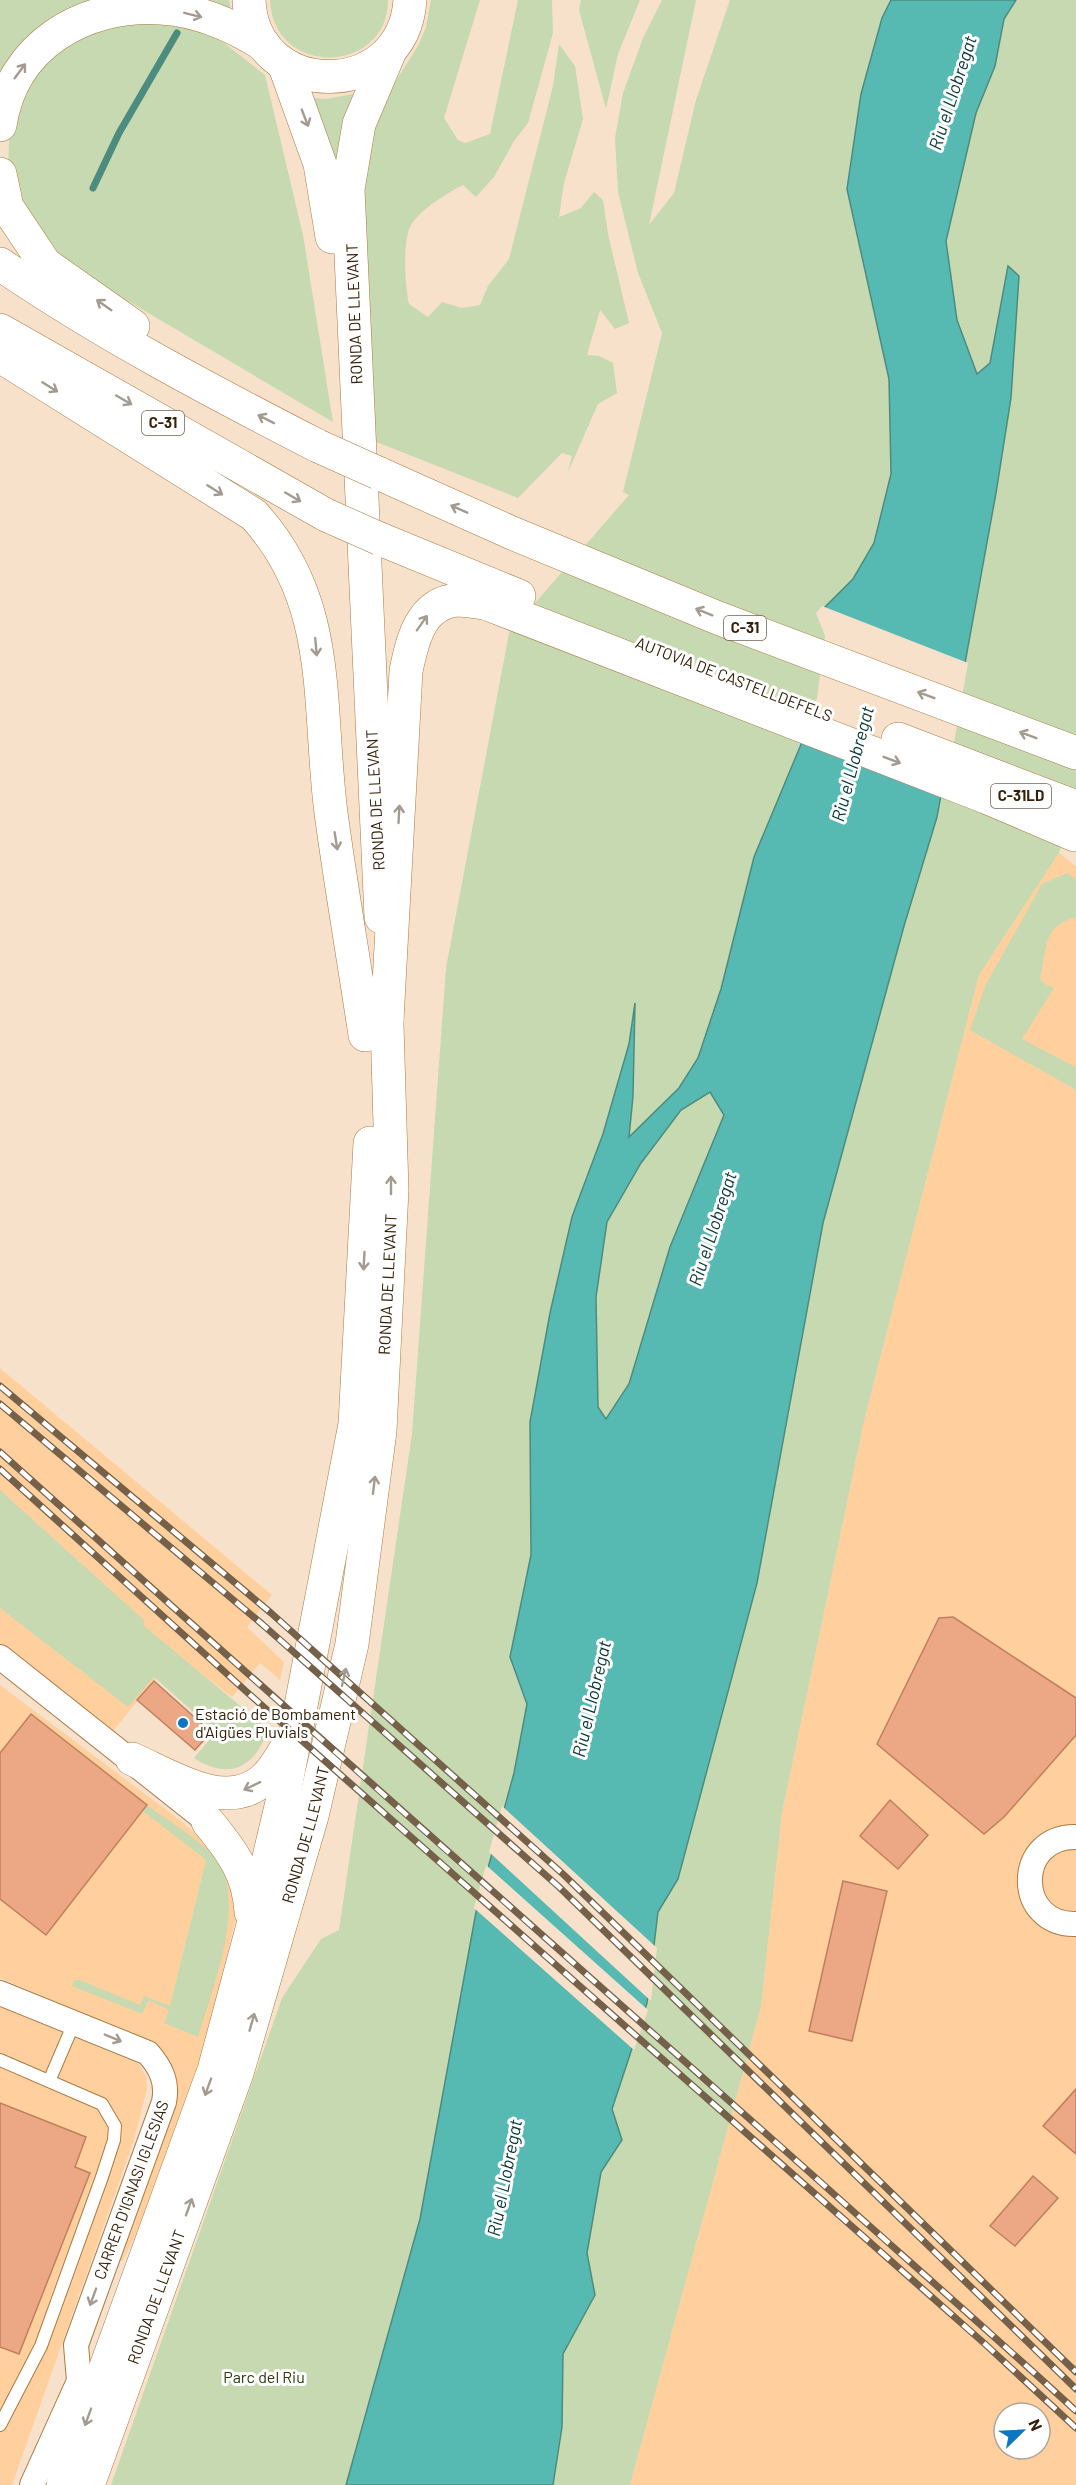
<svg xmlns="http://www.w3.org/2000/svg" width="1076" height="2485" font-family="Barlow,sans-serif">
<rect width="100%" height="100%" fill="#f7e1cb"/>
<path fill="#ffd09e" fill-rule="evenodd" d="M 1059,853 L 1076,866 L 1076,2485 L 630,2485 L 761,2007 L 782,1813 L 865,1417 L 979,975 ZM 1004,2413 L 1040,2413 L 1040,2449 L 1004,2449 Z
M 0,1368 L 272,1595 L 247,1627 L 284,1662 L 280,1680 L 260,1663 L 232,1697 L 176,1654 L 113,1731 L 0,1643 Z
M 0,1685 L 181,1821 L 228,1862 L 238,1908 L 205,2049 L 149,2209 L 123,2260 L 113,2266 L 173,2097 L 115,2027 L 0,1978 Z
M 0,2006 L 139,2064 L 146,2076 L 147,2089 L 134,2140 L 12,2485 L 0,2485 Z"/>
<path fill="#c6d9b0" d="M 0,0 L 229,0 L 233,20 L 135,0 L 0,89 Z
M 270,0 L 388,0 C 388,75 273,78 270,0 Z
M 431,0 L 480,0 L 444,118 L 458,140 L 465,143 L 490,134 L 518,0 L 552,0 L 553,33 L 528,123 L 514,141 L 494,177 L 476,197 L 463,185 C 446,194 422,208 411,225 C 402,241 405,286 409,304 L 428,317 L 442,302 L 462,308 L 480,305 L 488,286 L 509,259 L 553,86 L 559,44 L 575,66 L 583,119 L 564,183 L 559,217 L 581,208 L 594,192 L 603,200 L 608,234 L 629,323 L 615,329 L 600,310 L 587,355 L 599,356 L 613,363 L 617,393 L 598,404 L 568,472 L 572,456 L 562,453 L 518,498 L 369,439 L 355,203 L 378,109 L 418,46 L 426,27 Z
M 581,0 L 640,0 L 618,54 L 606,109 L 579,10 Z
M 662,0 L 696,0 L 649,225 L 674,193 L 696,100 L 730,0 L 891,0 L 882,18 L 847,189 L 889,379 L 891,474 L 874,543 L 853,579 L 820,613 L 828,636 L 820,699 L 754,857 L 721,989 L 698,1058 L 679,1088 L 629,1138 L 633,1096 L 634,1010 L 629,1044 L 603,1134 L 572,1217 L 550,1313 L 530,1422 L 531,1555 L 510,1657 L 527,1704 L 514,1773 L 476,1912 L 420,2218 L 346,2485 L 111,2485 L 282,1998 L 321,1939 L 339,1930 L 412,1434 L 446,968 L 509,633 L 629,495 L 623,492 L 662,333 L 638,273 L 618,192 L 615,138 L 623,93 L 643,38 Z
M 1016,0 L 1076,0 L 1076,799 L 1059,853 L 979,975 L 865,1417 L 782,1813 L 761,2007 L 630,2485 L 553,2485 L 562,2427 L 563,2353 L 595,2295 L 587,2253 L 601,2172 L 622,2140 L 612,2109 L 647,2003 L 658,1912 L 678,1879 L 757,1583 L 823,1223 L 904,926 L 937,817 L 996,493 L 1011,398 L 1019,276 L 1008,266 L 990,363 L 977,374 L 957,320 L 946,241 L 976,113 L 995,66 L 1004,19 Z
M 144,15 L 205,28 L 265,75 L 303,235 L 333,422 L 55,258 L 16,200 L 8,173 L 10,116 L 56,44 Z
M 353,94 L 342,132 L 334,194 L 313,98 L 326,99 Z
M 1067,873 L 1076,879 L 1076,918 C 1042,924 1047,951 1040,979 L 1045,984 L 1054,988 L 1022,1039 L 1076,1067 L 1076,1090 L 970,1030 L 985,986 L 1042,884 Z
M 710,1092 L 724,1115 L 670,1247 L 629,1384 L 607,1419 L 598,1407 L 596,1297 L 607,1222 L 641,1163 L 681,1110 Z
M 0,1490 L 145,1621 L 143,1625 L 268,1729 C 256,1767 229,1781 194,1758 L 216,1732 L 154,1677 L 128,1707 L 0,1608 Z
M 147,1805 C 166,1819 203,1842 216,1859 C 248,1901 212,1991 198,2037 L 164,2023 L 169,2010 L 149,2000 L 142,2014 L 72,1986 L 74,1980 L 80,1980 L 140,2005 L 144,1996 L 170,2006 L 206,1860 L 143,1811 Z"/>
<path fill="#57bab2" stroke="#4c8c7f" stroke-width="1.5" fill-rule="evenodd" d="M 891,0 L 1016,0 L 1004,19 L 995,66 L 976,113 L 946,241 L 957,320 L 977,374 L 990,363 L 1008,266 L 1019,276 L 1011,398 L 996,493 L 937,817 L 904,926 L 823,1223 L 757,1583 L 678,1879 L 658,1912 L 647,2003 L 612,2109 L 622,2140 L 601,2172 L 587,2253 L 595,2295 L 563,2354 L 562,2427 L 553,2485 L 346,2485 L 420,2219 L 476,1912 L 514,1773 L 527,1704 L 510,1657 L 531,1555 L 530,1422 L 550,1313 L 572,1217 L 603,1134 L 629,1044 L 635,1003 L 633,1096 L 629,1137 L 679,1088 L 698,1058 L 721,989 L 754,857 L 820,699 L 828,636 L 819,613 L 853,579 L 874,543 L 891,474 L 889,379 L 847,189 L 861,94 L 882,18 ZM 710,1092 L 724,1115 L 670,1247 L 629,1384 L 606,1419 L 598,1407 L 596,1297 L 607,1222 L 641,1163 L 681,1110 Z"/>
<path fill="#f7e1cb" d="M 822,606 L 968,663 L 945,794 L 801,738 L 817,698 L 825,636 L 816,613 Z
M 502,1806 L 657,1948 L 651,2001 L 489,1852 Z
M 486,1865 L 648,2010 L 634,2050 L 474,1908 Z"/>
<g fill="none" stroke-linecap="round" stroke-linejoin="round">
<path stroke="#4c8c7f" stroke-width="7" d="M 93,188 L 119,133 L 177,33"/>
</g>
<path fill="#eca885" stroke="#c17f5d" stroke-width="1.5" d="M 953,1617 L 1076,1698 L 1076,1735 L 1004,1817 L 984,1834 L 877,1744 L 939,1618 Z
M 154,1681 L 211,1732 L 195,1750 L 137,1700 Z
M 31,1714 L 147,1805 L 46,1935 L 0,1899 L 0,1753 Z
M 890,1800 L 928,1835 L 898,1869 L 860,1836 Z
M 843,1881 L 887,1891 L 852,2041 L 809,2031 Z
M 1076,2089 L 1076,2154 L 1043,2126 Z
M 0,2103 L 86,2137 L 75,2167 L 90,2173 L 19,2354 L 0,2347 Z
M 1033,2176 L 1058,2198 L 1015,2246 L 990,2226 Z"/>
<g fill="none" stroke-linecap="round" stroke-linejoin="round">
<g stroke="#ab7a43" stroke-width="14">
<path id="service" d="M 0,2060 L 102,2104 L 115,2126 L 114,2140 L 102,2177 L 41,2346 L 0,2425
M 50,2079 L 74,2023"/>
</g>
<g stroke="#ab7a43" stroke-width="26">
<path id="minor" d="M 0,1657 L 208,1822
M 1076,1837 C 1014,1836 1015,1926 1076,1924
M 0,1993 L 148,2053 C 161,2068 168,2082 164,2102 L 76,2345 L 79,2381 L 32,2485"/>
</g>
<g stroke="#ab7a43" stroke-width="34">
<g id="secondary">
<path d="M 249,0 C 253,101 403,103 410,0"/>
<path d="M 284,64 L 320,164 L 332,237"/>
<path d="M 381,917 L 348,189 L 359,124 L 390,51"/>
<path d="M 132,1759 C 169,1775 225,1813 263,1780 C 275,1770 282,1755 290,1742"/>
<path d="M 208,1822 C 232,1851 249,1874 251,1912"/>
<path d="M 63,2485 L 214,2070 L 252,1929 L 284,1794 L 355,1424 L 370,1143"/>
<path id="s1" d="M 88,2485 L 237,2073 L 312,1816 L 352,1644 L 380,1431 L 392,1190 L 386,992"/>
</g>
</g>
<g stroke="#ab7a43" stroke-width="34">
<path id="motorway" d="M 0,125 C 12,45 84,3 161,8 C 197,10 234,26 264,45
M 0,174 L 7,207 L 45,264 L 133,326
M 0,264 C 101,333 209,390 318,446
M 0,330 L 326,515
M 0,356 L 254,515 C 334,603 317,704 331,813 C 341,887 354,961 365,1035
M 378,473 L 512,533 L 718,618 L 1076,753
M 380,539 L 519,596
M 898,739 L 1076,807
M 387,1020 L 406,671 C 412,642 420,603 457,600 C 466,600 476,602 485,603 L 986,797 L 1075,835"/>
</g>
<use href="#service" stroke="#fff" stroke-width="12"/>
<use href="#minor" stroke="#fff" stroke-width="24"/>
<use href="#secondary" stroke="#fff" stroke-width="33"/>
<use href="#motorway" stroke="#fff" stroke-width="33"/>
<g stroke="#756049" stroke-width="7">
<path id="rail" d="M 0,1386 L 271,1613 L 564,1875 L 1076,2372
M 0,1404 L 262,1624 L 558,1886 L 1076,2389
M 0,1452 C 271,1696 545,1937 817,2179 C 904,2257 991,2333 1076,2411
M 0,1469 L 248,1693 L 985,2344 L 1076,2428"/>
</g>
<use href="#rail" stroke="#fff" stroke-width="4.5" stroke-dasharray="14" stroke-linecap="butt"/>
<g stroke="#ab7a43" stroke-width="34" stroke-linecap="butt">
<path id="motorway-bridge" d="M 318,446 L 378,473
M 326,515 L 380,539"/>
</g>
<use href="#motorway-bridge" stroke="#fff" stroke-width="33"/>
</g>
<defs><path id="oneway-shaft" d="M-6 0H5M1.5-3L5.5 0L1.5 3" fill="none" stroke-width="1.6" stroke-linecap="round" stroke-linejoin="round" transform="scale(1.5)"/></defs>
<g stroke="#a49b90">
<use href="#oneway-shaft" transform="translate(193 15) rotate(14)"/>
<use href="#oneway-shaft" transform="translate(20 71) rotate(-53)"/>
<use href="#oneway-shaft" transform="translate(305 118) rotate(69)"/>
<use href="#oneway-shaft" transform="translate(104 305) rotate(-145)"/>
<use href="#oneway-shaft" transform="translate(50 387) rotate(32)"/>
<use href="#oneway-shaft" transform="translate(124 400) rotate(30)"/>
<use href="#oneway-shaft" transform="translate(266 419) rotate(-153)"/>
<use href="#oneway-shaft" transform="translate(215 490) rotate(32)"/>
<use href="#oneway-shaft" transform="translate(293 497) rotate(30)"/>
<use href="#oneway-shaft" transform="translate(459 509) rotate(-156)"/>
<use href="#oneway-shaft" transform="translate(704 612) rotate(-158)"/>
<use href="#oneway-shaft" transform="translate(422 623) rotate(-55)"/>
<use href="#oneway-shaft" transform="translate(316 647) rotate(85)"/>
<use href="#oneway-shaft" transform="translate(926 695) rotate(-159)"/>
<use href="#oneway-shaft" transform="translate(1028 735) rotate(-159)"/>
<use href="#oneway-shaft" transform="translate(892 760) rotate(21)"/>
<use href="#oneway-shaft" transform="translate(399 814) rotate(-87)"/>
<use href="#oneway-shaft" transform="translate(336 841) rotate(81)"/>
<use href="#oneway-shaft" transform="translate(391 1185) rotate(-90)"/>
<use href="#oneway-shaft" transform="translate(364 1261) rotate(93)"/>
<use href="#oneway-shaft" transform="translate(374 1485) rotate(-83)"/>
<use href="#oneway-shaft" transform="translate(344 1677) rotate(-77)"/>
<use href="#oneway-shaft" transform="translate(252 1786) rotate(154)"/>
<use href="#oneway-shaft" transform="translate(252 2022) rotate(-74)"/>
<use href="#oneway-shaft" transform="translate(113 2038) rotate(23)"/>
<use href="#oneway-shaft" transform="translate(208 2087) rotate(110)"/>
<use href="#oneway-shaft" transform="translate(189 2207) rotate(-70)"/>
<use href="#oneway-shaft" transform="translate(93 2297) rotate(110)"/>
<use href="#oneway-shaft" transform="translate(88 2417) rotate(110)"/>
</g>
<circle fill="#0d76c1" stroke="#fff" stroke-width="2" cx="183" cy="1723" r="6"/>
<g text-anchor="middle" stroke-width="6" stroke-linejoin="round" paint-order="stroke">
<g fill="#fff" stroke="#716352" stroke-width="1.5">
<rect x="142" y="411" width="42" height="24" rx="4.5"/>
<rect x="724" y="616" width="42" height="24" rx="4.5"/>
<rect x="991" y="784" width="60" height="24" rx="4.5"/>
</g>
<g font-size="15" font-weight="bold" fill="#342008">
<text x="163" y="428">C-31</text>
<text x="745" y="633">C-31</text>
<text x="1021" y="801">C-31LD</text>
</g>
<g font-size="16" fill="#342008" stroke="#fff">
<text transform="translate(354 314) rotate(-92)" y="6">RONDA DE LLEVANT</text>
<text transform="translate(734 679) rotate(21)" y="6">AUTOVIA DE CASTELLDEFELS</text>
<text transform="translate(375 800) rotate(-93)" y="6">RONDA DE LLEVANT</text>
<text dy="6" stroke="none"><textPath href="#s1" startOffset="1244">RONDA DE LLEVANT</textPath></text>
<text dy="6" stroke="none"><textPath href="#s1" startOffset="686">RONDA DE LLEVANT</textPath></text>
<text transform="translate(131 2190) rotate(-70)" y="6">CARRER D'IGNASI IGLESIAS</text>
<text dy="6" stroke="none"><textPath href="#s1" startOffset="200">RONDA DE LLEVANT</textPath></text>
</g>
<g font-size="16" fill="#342008" stroke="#fff" text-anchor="start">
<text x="195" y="1720">Estació de Bombament<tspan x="195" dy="18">d'Aigües Pluvials</tspan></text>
</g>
<g font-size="16" fill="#2a3b0c" stroke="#fff">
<text x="264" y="2383">Parc del Riu</text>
</g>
<g font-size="18" font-style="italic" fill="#053633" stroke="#fff">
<text transform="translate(953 93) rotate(-72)" y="6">Riu el Llobregat</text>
<text transform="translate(853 764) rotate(-75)" y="6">Riu el Llobregat</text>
<text transform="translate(713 1229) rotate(-72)" y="6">Riu el Llobregat</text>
<text transform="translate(592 1699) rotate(-77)" y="6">Riu el Llobregat</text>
<text transform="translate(505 2178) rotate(-79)" y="6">Riu el Llobregat</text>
</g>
</g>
<g transform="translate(1022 2431) rotate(66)"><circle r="28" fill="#ffffff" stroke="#aea69c" stroke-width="1.5"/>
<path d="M0-4.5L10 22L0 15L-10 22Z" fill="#0d76c1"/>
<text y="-9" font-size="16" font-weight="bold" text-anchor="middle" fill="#342008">N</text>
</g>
</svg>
